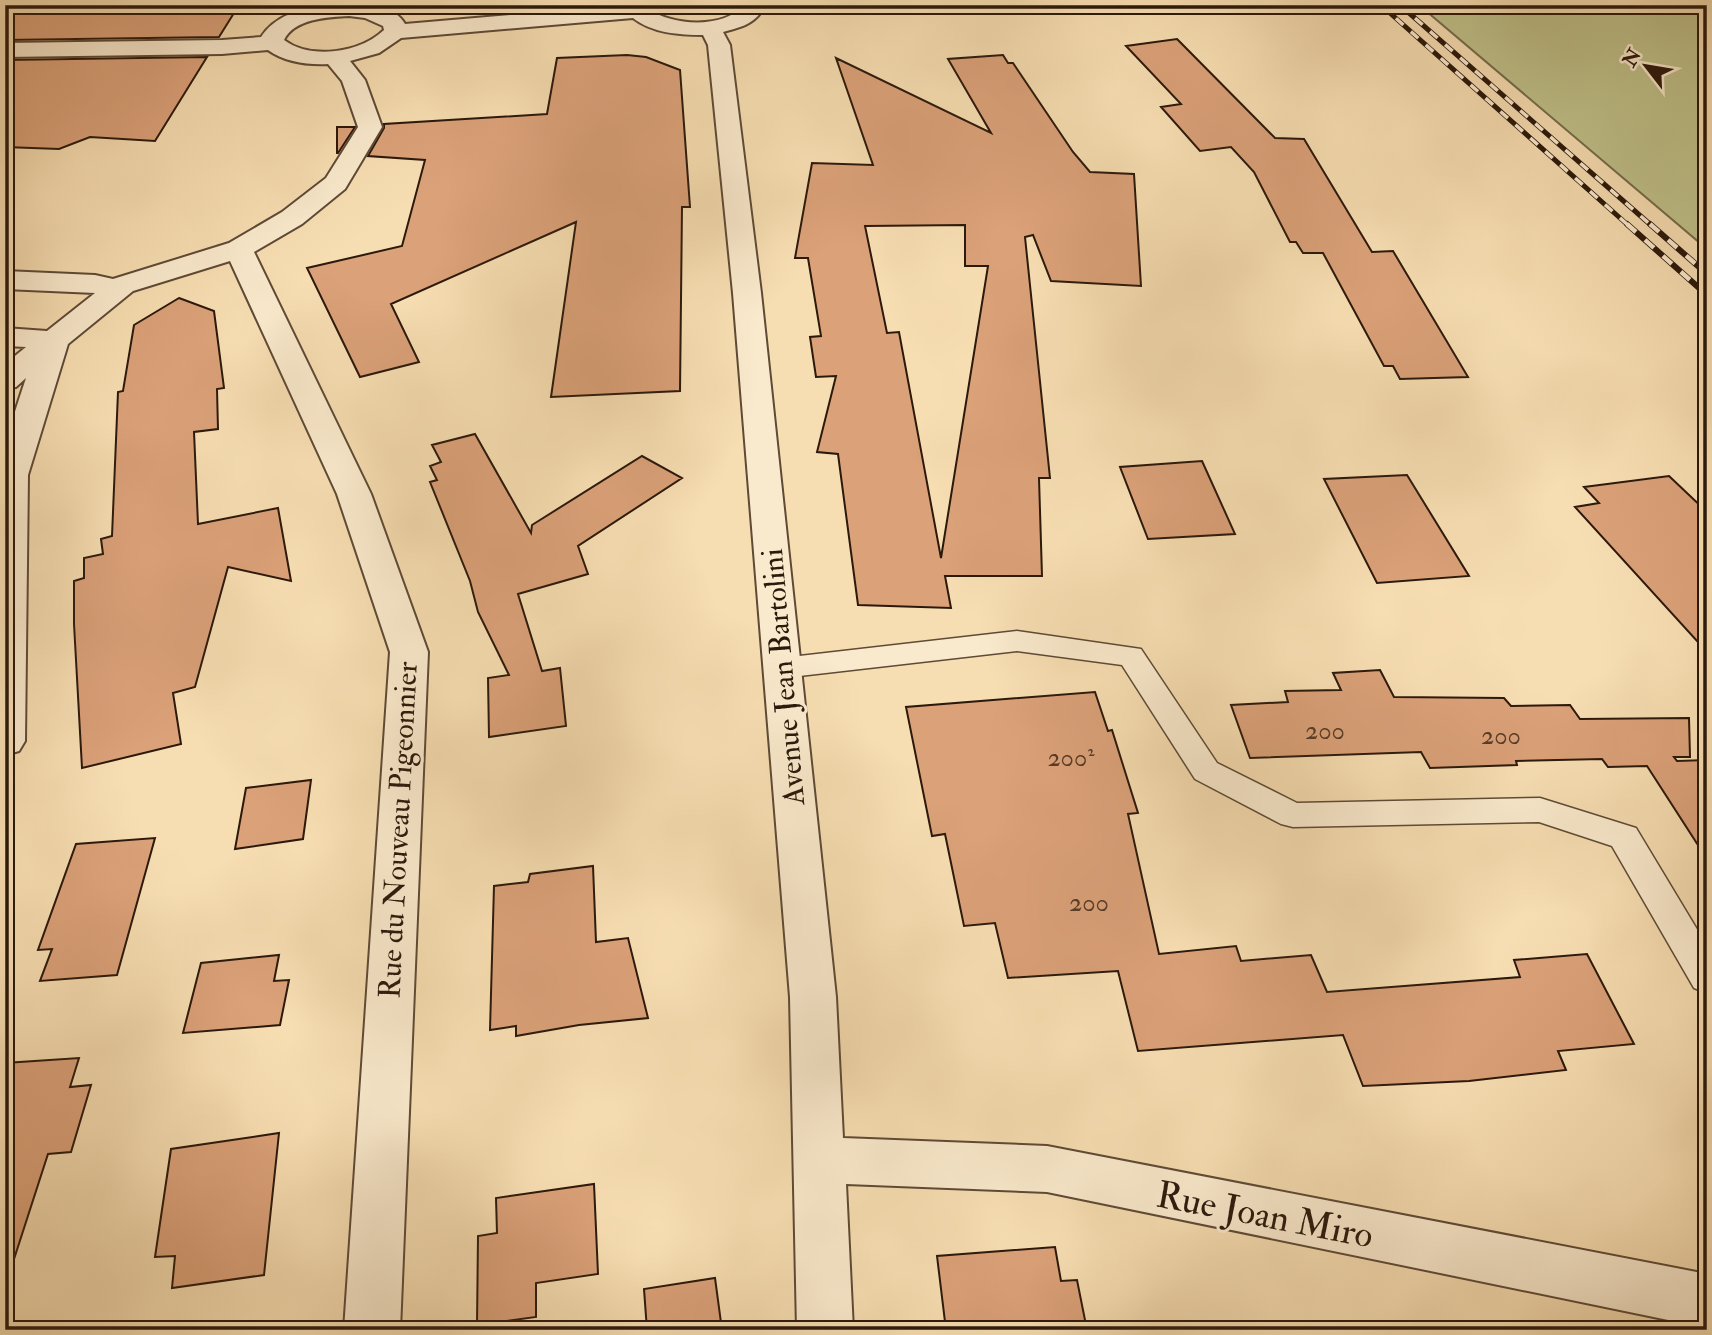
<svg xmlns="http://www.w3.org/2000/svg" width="1712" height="1335" font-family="'IM FELL Double Pica',serif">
<rect width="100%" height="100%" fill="#f7deb2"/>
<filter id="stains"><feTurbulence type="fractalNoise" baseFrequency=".00286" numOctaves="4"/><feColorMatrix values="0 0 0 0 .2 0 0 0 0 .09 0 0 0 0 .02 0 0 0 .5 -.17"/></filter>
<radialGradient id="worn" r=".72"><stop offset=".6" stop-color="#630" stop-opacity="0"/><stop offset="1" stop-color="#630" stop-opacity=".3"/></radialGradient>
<path fill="#bfc18a" stroke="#756d4b" stroke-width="2" d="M 1419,5 L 1707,5 L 1707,249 Z"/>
<path fill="#dba179" stroke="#2b190c" stroke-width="2" fill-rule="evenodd" d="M 5,5 L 239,5 L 219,37 L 5,40 Z
M 1177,39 L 1275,138 L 1304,139 L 1372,252 L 1393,251 L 1468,377 L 1400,379 L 1393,366 L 1384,366 L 1323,253 L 1303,253 L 1296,242 L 1290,242 L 1254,172 L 1231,147 L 1200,151 L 1161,107 L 1181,104 L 1126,46 Z
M 627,55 L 646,57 L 680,70 L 690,207 L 682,207 L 680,391 L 551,397 L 576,222 L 391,304 L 419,362 L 360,377 L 307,268 L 402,246 L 425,160 L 368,156 L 384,128 L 384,124 L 547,114 L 557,58 Z
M 1003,55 L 1008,63 L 1013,63 L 1073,152 L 1090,172 L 1134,174 L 1141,286 L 1051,281 L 1033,235 L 1025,237 L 1050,478 L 1039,478 L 1042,576 L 945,576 L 951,608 L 858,605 L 838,454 L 817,452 L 836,376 L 816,377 L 810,337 L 821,336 L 808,258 L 795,258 L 812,163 L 873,165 L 836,58 L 991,133 L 948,59 ZM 965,225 L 965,266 L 988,266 L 941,558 L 899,332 L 887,333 L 865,226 Z
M 207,57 L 155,141 L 90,137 L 59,149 L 5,147 L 5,60 Z
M 337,127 L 355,127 L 338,153 L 337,153 Z
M 179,298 L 214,311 L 224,388 L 217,389 L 218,429 L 194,432 L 198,524 L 278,508 L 291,581 L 228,567 L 195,687 L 173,693 L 181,744 L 82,768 L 74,624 L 74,581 L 84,578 L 84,558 L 103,554 L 101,539 L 112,536 L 118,392 L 123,391 L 134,325 Z
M 475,434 L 531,533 L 532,525 L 642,456 L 682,478 L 578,546 L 588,574 L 518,594 L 542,671 L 560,668 L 566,726 L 489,737 L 488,678 L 509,675 L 478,612 L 470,581 L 430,482 L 437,480 L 430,466 L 441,462 L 432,445 Z
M 1202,461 L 1235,534 L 1148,539 L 1120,467 Z
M 1407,475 L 1469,576 L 1377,583 L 1324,479 Z
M 1669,476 L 1707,512 L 1707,652 L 1575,507 L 1599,503 L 1584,487 Z
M 1380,670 L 1394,697 L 1504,698 L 1511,706 L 1570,705 L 1580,719 L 1689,718 L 1690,757 L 1674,757 L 1677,761 L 1707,760 L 1707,859 L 1647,766 L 1608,767 L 1602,759 L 1516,761 L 1517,765 L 1430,768 L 1421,752 L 1250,758 L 1231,705 L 1288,702 L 1285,691 L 1341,690 L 1333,673 Z
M 1095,692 L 1108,731 L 1112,730 L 1138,813 L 1128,814 L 1159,954 L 1236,946 L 1241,961 L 1311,955 L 1327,992 L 1520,977 L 1514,960 L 1587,954 L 1634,1044 L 1558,1051 L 1566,1070 L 1469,1081 L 1363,1086 L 1343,1035 L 1138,1051 L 1118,971 L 1008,978 L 995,923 L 964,926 L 945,834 L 932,836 L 906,707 Z
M 311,780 L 303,839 L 235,849 L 246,788 Z
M 155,838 L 117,975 L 40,981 L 52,949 L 38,950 L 76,844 Z
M 593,866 L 596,942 L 628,938 L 648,1018 L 579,1025 L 516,1036 L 516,1026 L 490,1030 L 494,886 L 528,882 L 530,874 Z
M 279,955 L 274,981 L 289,980 L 280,1025 L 183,1033 L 201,963 Z
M 79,1058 L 70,1087 L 91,1085 L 71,1152 L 48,1154 L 14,1259 L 5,1257 L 5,1063 Z
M 279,1133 L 264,1275 L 172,1288 L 175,1256 L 155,1257 L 171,1149 Z
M 594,1184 L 598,1274 L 536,1283 L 536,1317 L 477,1325 L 478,1236 L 497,1233 L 496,1198 Z
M 1055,1247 L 1061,1281 L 1077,1280 L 1087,1330 L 946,1330 L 937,1256 Z
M 715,1278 L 722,1330 L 647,1330 L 644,1289 Z"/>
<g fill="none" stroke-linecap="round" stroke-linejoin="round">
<g stroke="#5e4a36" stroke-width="3">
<path id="service" d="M 1017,631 L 1141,649 L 1217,763 L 1297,803 L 1540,798 L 1636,828 L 1707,946 L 1707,993 L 1694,988 L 1612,846 L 1539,822 L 1293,827 L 1281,824 L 1195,779 L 1122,665 L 1017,651 L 782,678 L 771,675 L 767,668 L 771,661 L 782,658 Z"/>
</g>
<g stroke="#5e4a36" stroke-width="4">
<path id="minor" d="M 323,5 C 347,5 392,0 405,24 L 627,5 L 649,5 L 649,9 C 672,26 724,29 744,5 L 898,5 L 895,10 L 887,11 L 761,12 C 752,25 738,28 723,32 L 730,45 L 761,293 L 836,997 L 843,1138 L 1047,1146 L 1707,1274 L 1707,1328 L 1047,1192 L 846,1184 L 853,1330 L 797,1330 L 790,997 L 733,293 L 708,45 L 703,35 C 679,35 652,33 633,18 L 401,38 L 379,53 L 350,61 L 365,80 L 382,127 L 345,189 L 302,224 L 254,252 L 371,494 L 428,652 L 400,1330 L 344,1330 L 390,652 L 337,494 L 230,261 L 133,291 L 68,344 L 28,475 L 25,741 L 19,751 L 5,755 L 5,442 L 26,378 L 16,387 L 5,389 L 5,364 L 26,347 L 5,346 L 5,328 L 47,331 L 95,293 L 5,289 L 5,271 L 95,275 L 113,279 L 229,243 L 282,212 L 326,178 L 358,127 L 342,81 L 328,64 C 307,65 285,62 268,50 L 222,54 L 5,57 L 5,43 L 222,40 L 261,37 C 275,16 299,9 323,5 ZM 349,16 L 365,18 L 383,26 L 384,30 C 360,53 311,60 284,40 C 294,19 327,17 349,16 Z"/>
</g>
<use href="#service" fill="#faeacd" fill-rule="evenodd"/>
<use href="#minor" fill="#faeacd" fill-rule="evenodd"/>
<g stroke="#2b190c" stroke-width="5">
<path id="rail-far1" d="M 1381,5 L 1629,226
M 1400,5 L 1652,226"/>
</g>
<g stroke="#2b190c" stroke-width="6">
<path id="rail" d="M 1627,224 L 1707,295
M 1650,224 L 1707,274"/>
</g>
<use href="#rail-far1" stroke="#faeacd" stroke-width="3.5" stroke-dasharray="10" stroke-linecap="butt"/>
<use href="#rail" stroke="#faeacd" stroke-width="4.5" stroke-dasharray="12" stroke-linecap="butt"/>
</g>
<g text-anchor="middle" stroke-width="6" stroke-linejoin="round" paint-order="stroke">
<g font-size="26" fill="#573b27">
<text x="1325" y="739">200</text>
<text x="1501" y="744">200</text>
<text x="1071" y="766">200²</text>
<text x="1089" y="911">200</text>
</g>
<g font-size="30" fill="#2b190c" stroke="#faeacd">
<text transform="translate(783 677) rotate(-95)" y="10">Avenue Jean Bartolini</text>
<text transform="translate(398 830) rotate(-87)" y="10">Rue du Nouveau Pigeonnier</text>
</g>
<g font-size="37" fill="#2b190c" stroke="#faeacd">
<text transform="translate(1265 1214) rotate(11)" y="13">Rue Joan Miro</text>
</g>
</g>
<rect width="1712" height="1335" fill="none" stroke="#f7deb2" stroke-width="28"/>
<rect x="7" y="7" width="1698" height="1321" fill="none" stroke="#2b190c" stroke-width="3.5"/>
<rect x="14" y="14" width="1684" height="1307" fill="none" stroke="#2b190c" stroke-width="2"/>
<g transform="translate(1646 66) rotate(301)" stroke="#faeacd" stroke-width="5" paint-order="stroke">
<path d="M0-5L12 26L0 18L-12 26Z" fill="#2b190c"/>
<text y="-10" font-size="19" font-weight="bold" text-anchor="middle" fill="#2b190c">N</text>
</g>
<rect width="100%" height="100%" filter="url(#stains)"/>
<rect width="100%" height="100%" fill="url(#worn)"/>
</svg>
